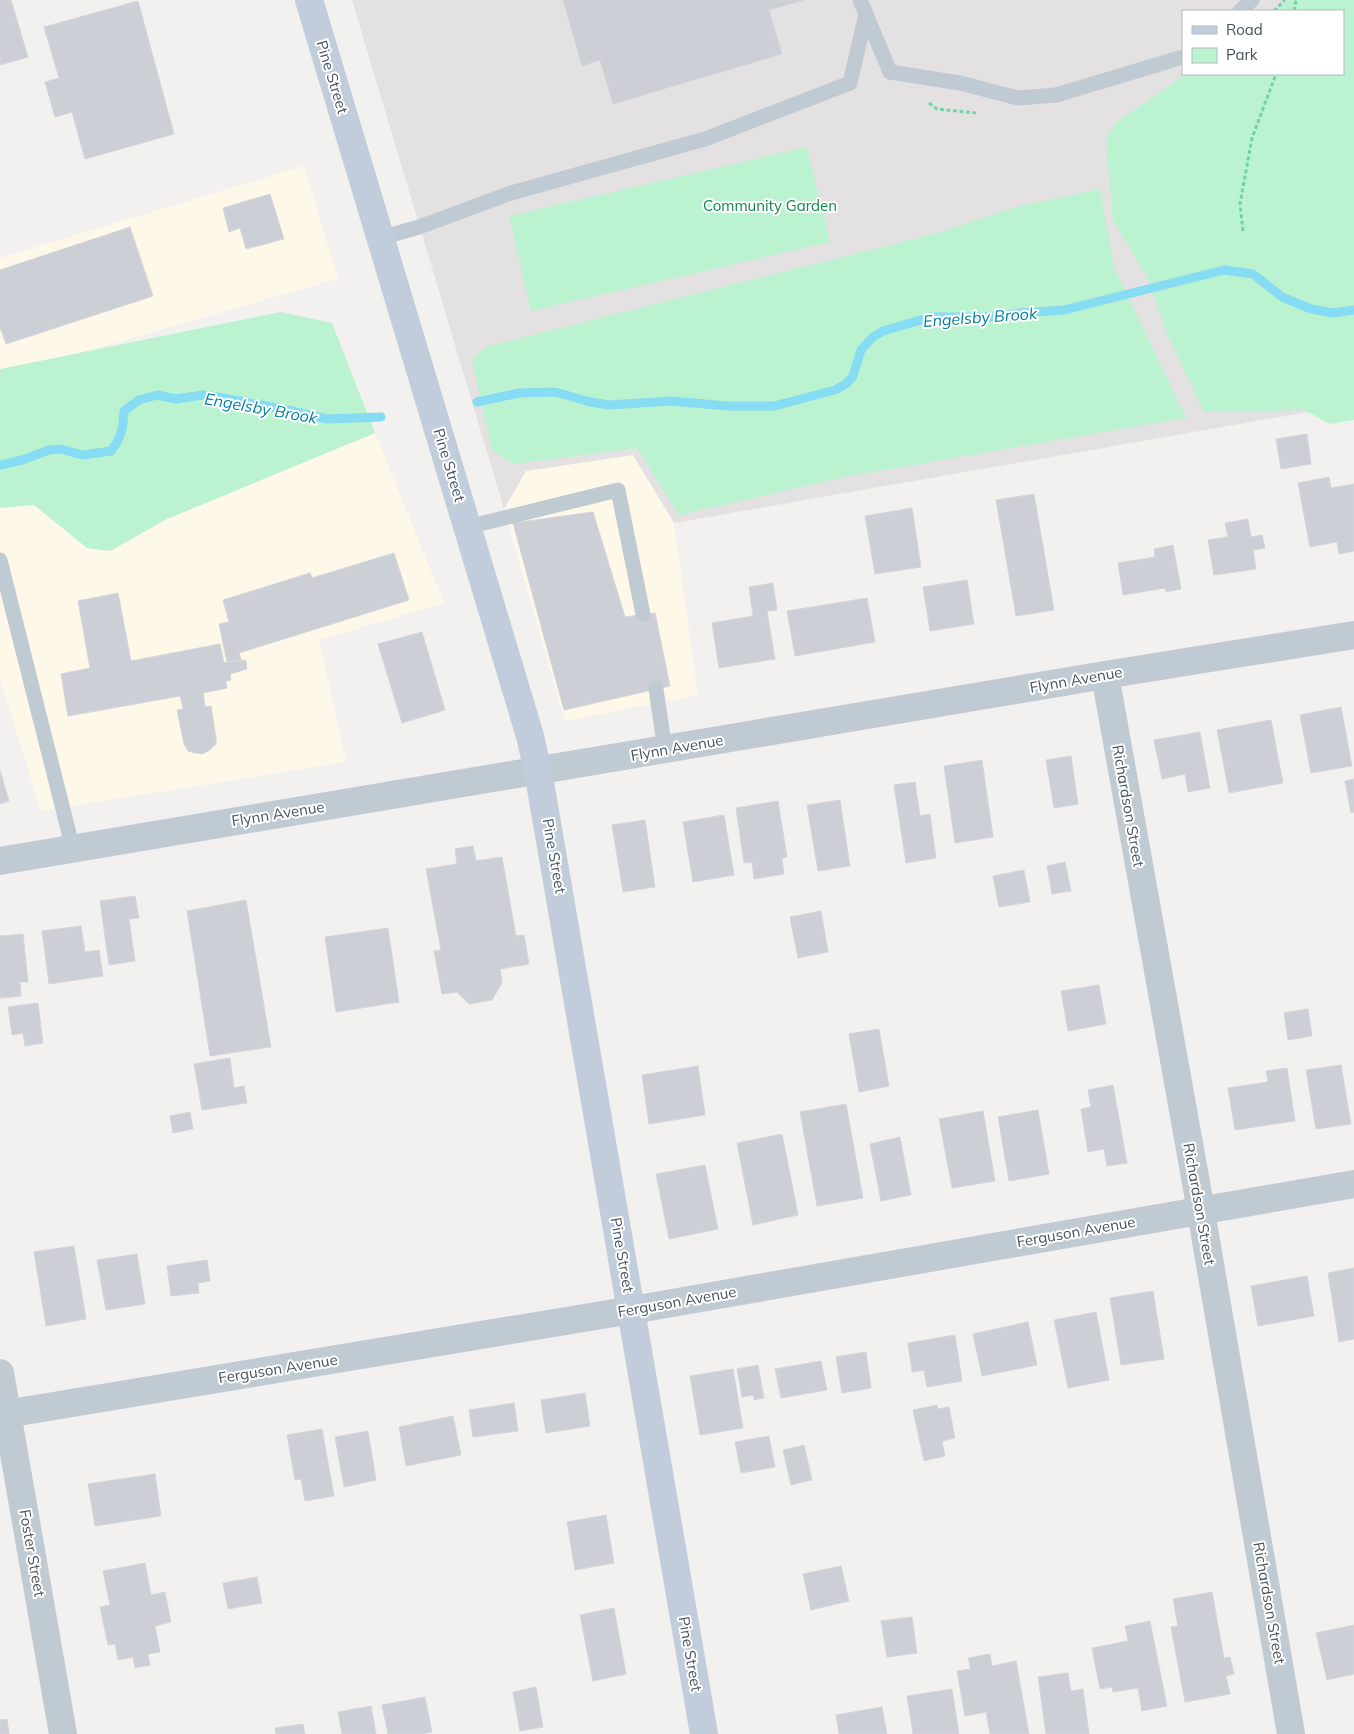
<svg xmlns="http://www.w3.org/2000/svg" width="1354" height="1734" font-family="Mulish,sans-serif">
<rect width="100%" height="100%" fill="#f3f0f0"/>
<path fill="#fef8e9" d="M 304,166 L 338,279 L 0,376 L 0,258 Z
M 375,433 L 444,603 L 319,640 L 346,762 L 41,811 L 0,679 L 0,508 L 34,505 L 87,548 L 110,551 L 167,519 Z
M 633,455 L 674,523 L 698,695 L 565,721 L 504,509 L 526,471 Z"/>
<path fill="#e4e1e2" fill-rule="evenodd" d="M 352,0 L 1354,0 L 1354,404 L 674,523 L 633,455 L 526,471 L 504,509 ZM 1183,11 L 1343,11 L 1343,74 L 1183,74 Z"/>
<path fill="#bbf3d1" d="M 1289,0 L 1354,0 L 1354,420 L 1330,424 L 1304,410 L 1204,412 L 1166,332 L 1148,279 L 1113,220 L 1106,139 L 1116,123 L 1185,74 L 1343,74 L 1343,11 L 1273,11 Z
M 807,147 L 830,242 L 531,311 L 509,216 Z
M 1100,189 L 1114,267 L 1186,418 L 844,477 L 679,515 L 637,448 L 514,464 L 492,450 L 472,360 L 485,347 L 938,233 L 1016,207 Z
M 281,312 L 332,323 L 375,433 L 167,519 L 110,551 L 87,548 L 34,505 L 0,508 L 0,369 Z"/>
<g fill="none" stroke-linecap="round" stroke-linejoin="round">
<path stroke="#85dcf3" stroke-width="9" d="M 477,402 L 519,393 L 551,392 L 559,393 L 590,402 L 609,405 L 671,401 L 727,406 L 774,406 L 835,390 L 846,384 L 853,376 L 861,350 L 873,337 L 883,331 L 931,317 L 994,317 L 1020,313 L 1064,310 L 1224,270 L 1253,274 L 1282,297 L 1311,309 L 1333,313 L 1354,310
M 0,465 L 22,460 L 49,450 L 60,449 L 83,455 L 111,451 C 122,436 123,429 124,411 L 139,400 L 157,395 L 176,399 L 203,395 L 212,396 L 283,409 L 327,419 L 381,417"/>
</g>
<path fill="#cccfd5" stroke="#d4d6dc" d="M 0,0 L 11,0 L 28,57 L 0,65 Z
M 563,0 L 804,0 L 769,10 L 782,54 L 613,104 L 600,60 L 582,66 Z
M 138,1 L 174,134 L 85,159 L 72,112 L 55,117 L 45,82 L 59,78 L 44,27 Z
M 270,194 L 284,239 L 246,249 L 240,228 L 229,232 L 223,208 Z
M 130,227 L 153,296 L 6,344 L 0,327 L 0,270 Z
M 1307,434 L 1311,464 L 1281,469 L 1276,439 Z
M 1329,477 L 1331,488 L 1354,484 L 1354,551 L 1339,554 L 1337,542 L 1310,547 L 1298,483 Z
M 1034,494 L 1054,610 L 1016,616 L 996,500 Z
M 912,508 L 921,567 L 875,574 L 865,516 Z
M 593,512 L 625,617 L 655,613 L 670,686 L 564,710 L 513,523 Z
M 1248,519 L 1251,537 L 1262,535 L 1265,548 L 1253,550 L 1256,569 L 1214,575 L 1208,540 L 1228,537 L 1225,523 Z
M 1173,545 L 1181,589 L 1166,592 L 1165,588 L 1123,595 L 1118,563 L 1155,557 L 1154,549 Z
M 394,553 L 409,600 L 239,653 L 241,660 L 227,662 L 219,624 L 229,622 L 223,600 L 310,573 L 312,578 Z
M 967,580 L 974,624 L 930,631 L 923,587 Z
M 773,583 L 777,610 L 767,611 L 775,659 L 719,668 L 712,623 L 753,616 L 749,587 Z
M 118,593 L 131,661 L 220,644 L 224,663 L 241,660 L 246,661 L 247,669 L 230,674 L 231,680 L 226,681 L 227,688 L 203,693 L 205,707 L 211,706 L 216,738 L 216,744 L 210,750 L 202,754 L 195,753 L 188,751 L 184,744 L 177,710 L 183,709 L 180,696 L 68,716 L 61,674 L 90,668 L 78,601 Z
M 867,598 L 875,642 L 795,656 L 787,611 Z
M 422,632 L 445,710 L 402,723 L 378,644 Z
M 1341,707 L 1352,766 L 1311,773 L 1300,715 Z
M 1271,720 L 1283,783 L 1229,793 L 1217,730 Z
M 1200,732 L 1210,788 L 1188,792 L 1185,774 L 1162,779 L 1154,740 Z
M 1071,756 L 1078,804 L 1054,808 L 1046,760 Z
M 982,760 L 993,837 L 955,843 L 944,766 Z
M 0,770 L 9,801 L 0,804 Z
M 1354,779 L 1354,812 L 1351,813 L 1345,781 Z
M 915,782 L 920,816 L 930,814 L 936,858 L 906,863 L 894,785 Z
M 840,800 L 850,866 L 818,871 L 807,805 Z
M 778,801 L 787,857 L 782,858 L 784,874 L 754,879 L 752,862 L 744,863 L 736,808 Z
M 724,815 L 734,875 L 693,882 L 683,822 Z
M 645,820 L 655,887 L 623,892 L 612,825 Z
M 473,846 L 476,861 L 502,857 L 516,936 L 524,935 L 529,964 L 500,969 L 502,983 L 492,1000 L 469,1004 L 457,992 L 442,994 L 434,951 L 441,950 L 426,869 L 457,864 L 455,849 Z
M 1065,862 L 1071,891 L 1052,894 L 1047,866 Z
M 1024,870 L 1030,902 L 999,907 L 993,876 Z
M 135,896 L 139,918 L 129,919 L 135,961 L 109,965 L 100,901 Z
M 246,900 L 271,1047 L 210,1056 L 187,911 Z
M 821,911 L 828,952 L 798,958 L 790,917 Z
M 81,926 L 85,952 L 99,950 L 103,976 L 49,984 L 42,931 Z
M 388,928 L 399,1002 L 336,1012 L 325,937 Z
M 23,934 L 28,982 L 20,982 L 21,996 L 0,998 L 0,936 Z
M 1099,985 L 1106,1024 L 1068,1031 L 1061,991 Z
M 38,1003 L 43,1043 L 25,1046 L 23,1033 L 12,1035 L 8,1007 Z
M 1308,1009 L 1312,1036 L 1288,1040 L 1284,1013 Z
M 879,1029 L 889,1086 L 859,1092 L 849,1034 Z
M 230,1058 L 234,1088 L 244,1086 L 247,1103 L 202,1110 L 194,1064 Z
M 1341,1065 L 1351,1124 L 1316,1129 L 1306,1070 Z
M 698,1066 L 705,1115 L 649,1124 L 642,1075 Z
M 1287,1068 L 1295,1121 L 1235,1130 L 1228,1088 L 1268,1082 L 1266,1071 Z
M 1113,1085 L 1127,1163 L 1107,1166 L 1104,1149 L 1088,1152 L 1081,1109 L 1091,1107 L 1088,1090 Z
M 846,1104 L 863,1198 L 817,1206 L 800,1112 Z
M 1038,1110 L 1049,1174 L 1009,1181 L 998,1117 Z
M 983,1111 L 995,1181 L 952,1188 L 939,1119 Z
M 190,1112 L 193,1129 L 173,1133 L 170,1116 Z
M 782,1134 L 798,1215 L 753,1225 L 737,1143 Z
M 900,1137 L 911,1195 L 881,1201 L 870,1144 Z
M 705,1165 L 718,1229 L 669,1239 L 656,1174 Z
M 74,1246 L 86,1319 L 46,1326 L 34,1252 Z
M 137,1254 L 145,1304 L 106,1310 L 97,1260 Z
M 207,1260 L 210,1281 L 198,1283 L 199,1293 L 171,1296 L 167,1266 Z
M 1354,1268 L 1354,1339 L 1339,1342 L 1328,1273 Z
M 1307,1276 L 1314,1316 L 1258,1326 L 1251,1286 Z
M 1153,1291 L 1164,1359 L 1121,1365 L 1110,1298 Z
M 1096,1312 L 1109,1380 L 1068,1388 L 1054,1320 Z
M 1028,1322 L 1037,1365 L 982,1376 L 973,1334 Z
M 955,1335 L 962,1381 L 927,1387 L 924,1370 L 912,1372 L 908,1343 Z
M 866,1352 L 871,1388 L 842,1393 L 836,1357 Z
M 821,1361 L 827,1390 L 781,1398 L 775,1369 Z
M 758,1365 L 764,1398 L 754,1400 L 753,1395 L 742,1397 L 737,1369 Z
M 733,1369 L 743,1428 L 700,1435 L 690,1376 Z
M 585,1393 L 590,1426 L 546,1433 L 541,1400 Z
M 514,1403 L 518,1431 L 473,1437 L 469,1410 Z
M 937,1405 L 938,1409 L 949,1407 L 955,1438 L 942,1441 L 945,1456 L 924,1461 L 913,1410 Z
M 453,1416 L 461,1455 L 406,1466 L 399,1427 Z
M 322,1429 L 334,1496 L 305,1501 L 301,1479 L 295,1480 L 287,1435 Z
M 368,1431 L 376,1480 L 344,1487 L 335,1437 Z
M 769,1436 L 775,1467 L 741,1473 L 735,1442 Z
M 804,1445 L 812,1480 L 791,1485 L 783,1450 Z
M 155,1474 L 161,1516 L 95,1526 L 88,1484 Z
M 606,1515 L 614,1563 L 575,1570 L 567,1522 Z
M 145,1563 L 151,1595 L 165,1592 L 171,1622 L 155,1626 L 160,1652 L 148,1654 L 150,1665 L 135,1668 L 133,1657 L 118,1660 L 115,1644 L 108,1645 L 100,1607 L 110,1605 L 103,1571 Z
M 841,1566 L 849,1601 L 811,1610 L 803,1574 Z
M 257,1577 L 262,1603 L 228,1609 L 223,1583 Z
M 1212,1592 L 1224,1658 L 1230,1657 L 1234,1674 L 1226,1676 L 1230,1694 L 1185,1702 L 1171,1627 L 1178,1626 L 1173,1599 Z
M 614,1608 L 626,1674 L 593,1681 L 580,1615 Z
M 912,1617 L 917,1653 L 887,1657 L 881,1621 Z
M 1150,1621 L 1167,1706 L 1142,1711 L 1138,1688 L 1113,1692 L 1112,1687 L 1100,1689 L 1092,1648 L 1128,1641 L 1125,1626 Z
M 1354,1625 L 1354,1674 L 1327,1680 L 1316,1633 Z
M 990,1654 L 992,1666 L 1016,1661 L 1029,1734 L 990,1734 L 986,1712 L 965,1716 L 957,1671 L 971,1669 L 968,1658 Z
M 1068,1673 L 1071,1691 L 1083,1689 L 1089,1734 L 1046,1734 L 1038,1677 Z
M 536,1687 L 543,1727 L 520,1731 L 513,1692 Z
M 952,1689 L 959,1734 L 913,1734 L 907,1696 Z
M 425,1697 L 432,1732 L 421,1734 L 388,1734 L 382,1705 Z
M 371,1706 L 376,1734 L 342,1734 L 338,1712 Z
M 882,1707 L 887,1734 L 839,1734 L 836,1715 Z
M 7,1719 L 9,1734 L 0,1734 L 0,1720 Z
M 303,1724 L 305,1734 L 276,1734 L 275,1728 Z"/>
<g fill="none" stroke-linecap="round" stroke-linejoin="round">
<path stroke="#70d4a3" stroke-width="3" stroke-dasharray="4 2.5" stroke-linecap="butt" d="M 1274,11 L 1285,0
M 1294,11 L 1296,0
M 929,103 L 937,109 L 976,113
M 1243,231 L 1240,204 L 1252,138 L 1276,74"/>
<path stroke="#c0cad3" stroke-width="15" d="M 1240,11 L 1252,0
M 866,14 L 890,72 L 960,83 L 1018,98 L 1056,95 L 1183,57
M 381,238 L 419,227 L 511,193 L 705,139 L 850,83 L 866,14 L 860,0
M 467,527 L 618,490 L 643,614
M 0,560 L 73,849
M 656,689 L 665,750"/>
<path stroke="#c0cad3" stroke-width="28" d="M 1105,675 L 1195,1177 L 1291,1734
M 0,1373 L 63,1734
M 0,1415 L 632,1310 L 1354,1184"/>
<path stroke="#c0cad3" stroke-width="28" d="M 0,861 L 1105,675 L 1354,635"/>
<path stroke="#c1cdda" stroke-width="28" d="M 309,0 L 530,736 L 538,771 L 704,1734"/>
</g>
<g text-anchor="middle" stroke-width="4" stroke-linejoin="round" paint-order="stroke">
<g font-size="15" fill="#46535f" stroke="#fff">
<text transform="translate(332 77) rotate(73)" y="5">Pine Street</text>
<text transform="translate(449 465) rotate(73)" y="5">Pine Street</text>
<text transform="translate(1076 680) rotate(-10)" y="5">Flynn Avenue</text>
<text transform="translate(677 748) rotate(-10)" y="5">Flynn Avenue</text>
<text transform="translate(1128 806) rotate(80)" y="5">Richardson Street</text>
<text transform="translate(278 814) rotate(-9)" y="5">Flynn Avenue</text>
<text transform="translate(554 856) rotate(80)" y="5">Pine Street</text>
<text transform="translate(1199 1204) rotate(80)" y="5">Richardson Street</text>
<text transform="translate(1076 1232) rotate(-10)" y="5">Ferguson Avenue</text>
<text transform="translate(622 1255) rotate(80)" y="5">Pine Street</text>
<text transform="translate(677 1302) rotate(-10)" y="5">Ferguson Avenue</text>
<text transform="translate(278 1369) rotate(-9)" y="5">Ferguson Avenue</text>
<text transform="translate(32 1553) rotate(80)" y="5">Foster Street</text>
<text transform="translate(1269 1603) rotate(80)" y="5">Richardson Street</text>
<text transform="translate(690 1654) rotate(80)" y="5">Pine Street</text>
</g>
<g font-size="15" fill="#10884c" stroke="#fff">
<text x="770" y="211">Community Garden</text>
</g>
<g font-size="16" font-style="italic" fill="#037e9f" stroke="#fff">
<text transform="translate(980 317) rotate(-4)" y="6">Engelsby Brook</text>
<text transform="translate(261 408) rotate(10)" y="6">Engelsby Brook</text>
</g>
</g>
<rect x="1182" y="10" width="162" height="65" fill="#ffffff" stroke="#b5babf"/>
<rect x="1192" y="26" width="25" height="8" fill="#c1cdda" stroke="#b5babf"/>
<text x="1226" y="35" font-size="15" fill="#46535f">Road</text>
<rect x="1192" y="48" width="25" height="15" fill="#bbf3d1" stroke="#b5babf"/>
<text x="1226" y="60" font-size="15" fill="#46535f">Park</text>
</svg>
